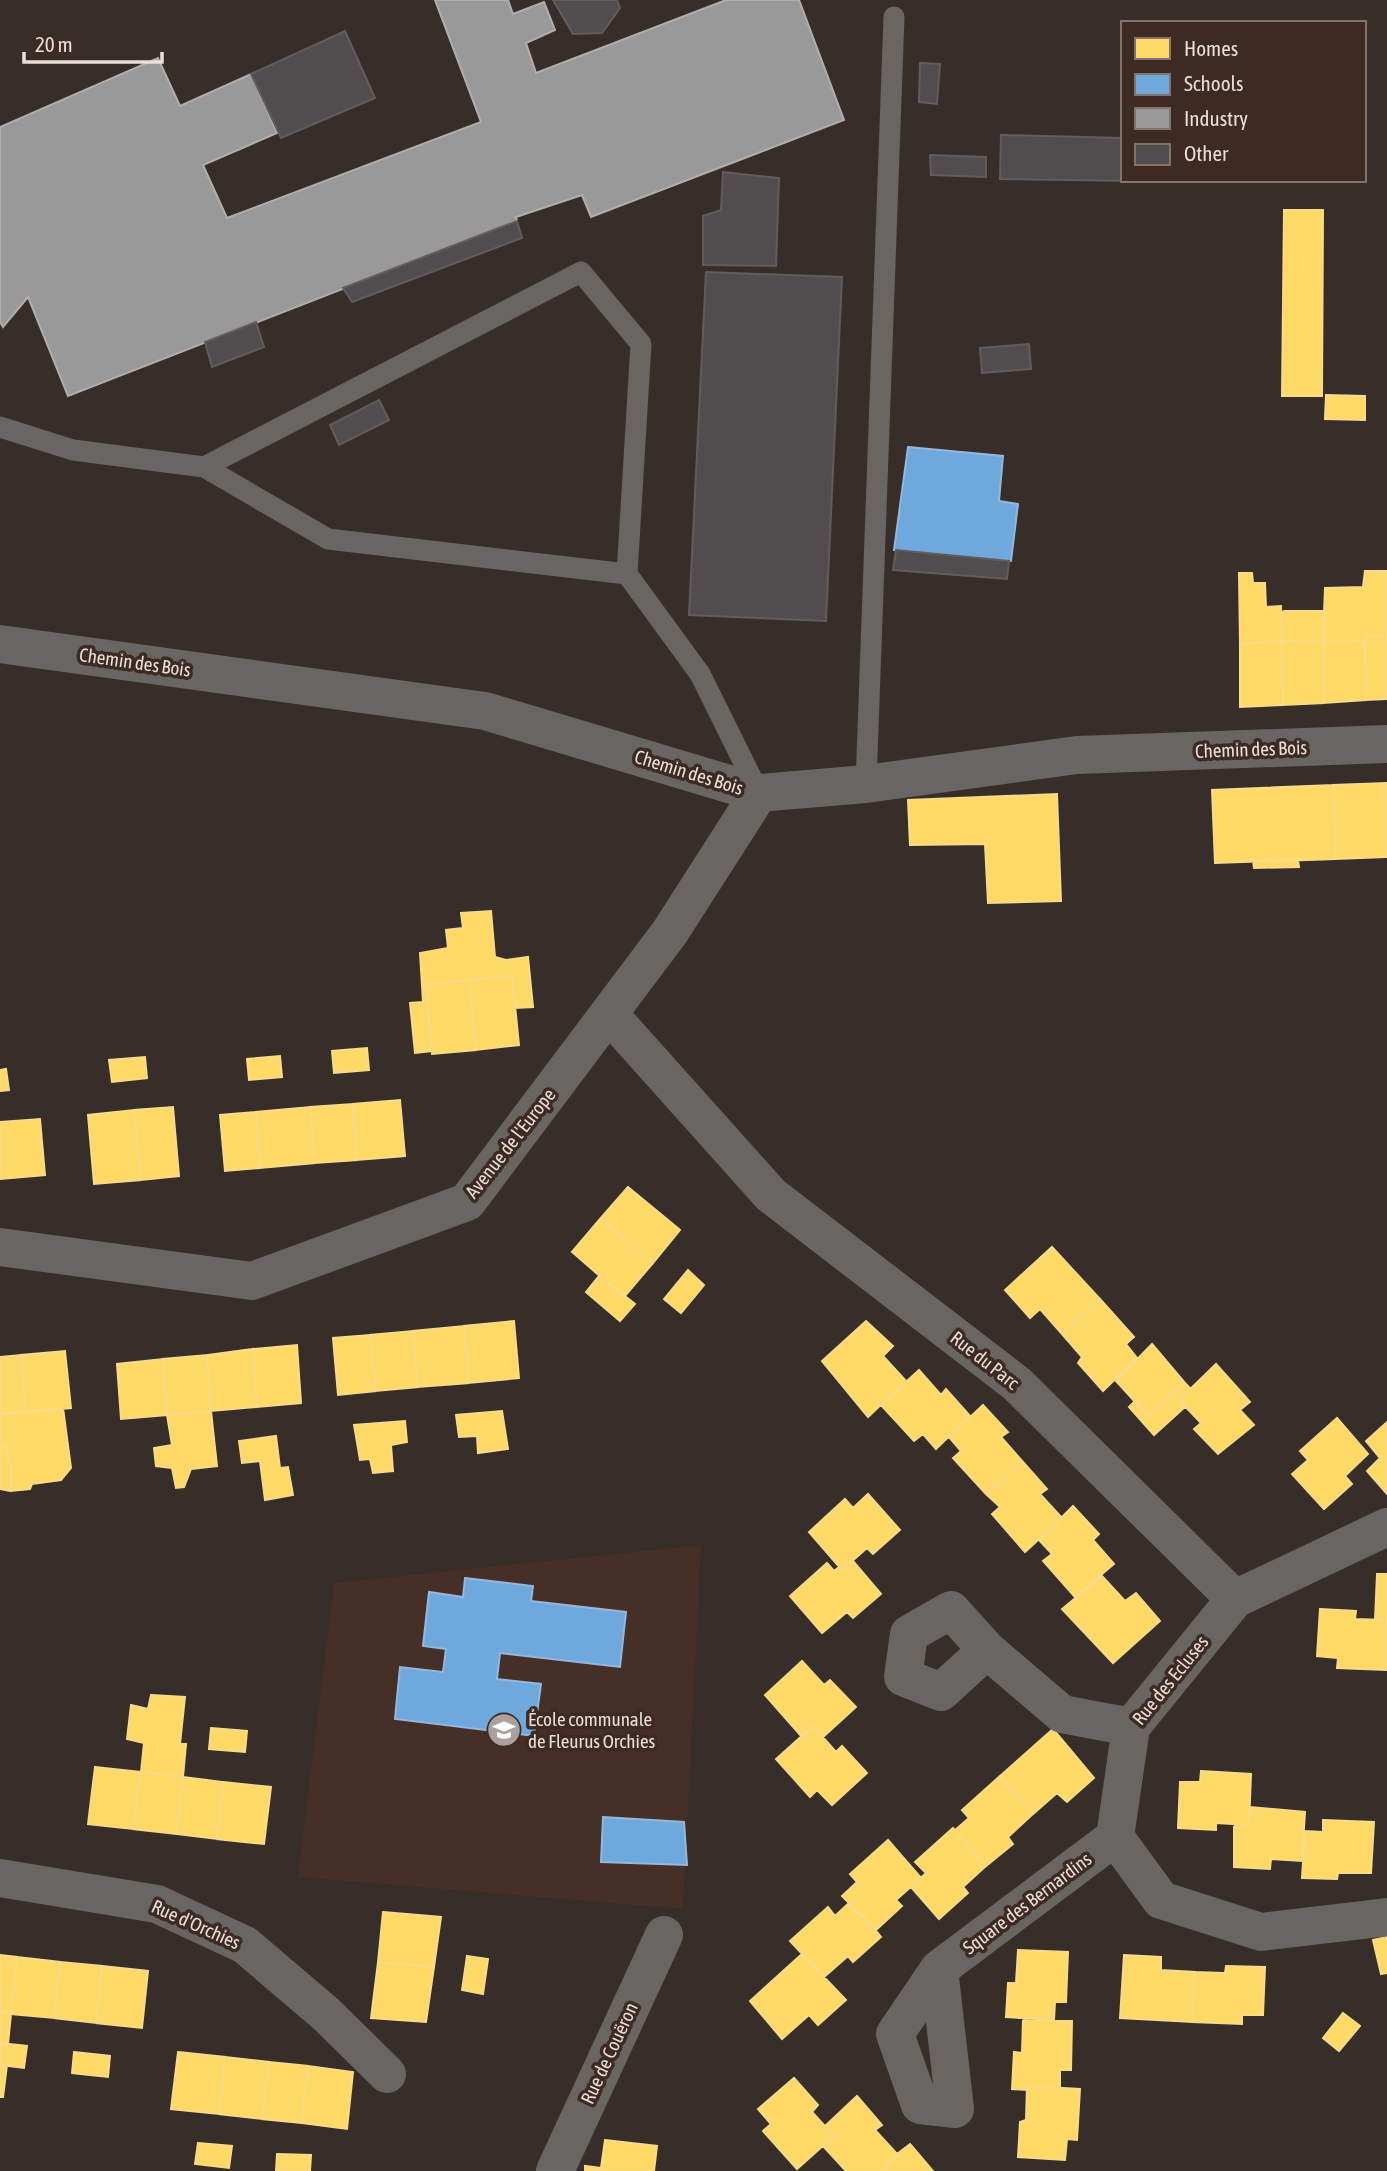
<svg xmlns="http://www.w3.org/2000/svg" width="1387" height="2171" font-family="'Asap Condensed',sans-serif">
<rect width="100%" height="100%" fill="#372d29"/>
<path fill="#462f26" d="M 701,1545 L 683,1909 L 298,1877 L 334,1583 Z"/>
<path fill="#ffd966" stroke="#f9da88" stroke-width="2" d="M 1284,210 L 1323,210 L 1322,396 L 1282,396 Z
M 1326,395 L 1365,396 L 1365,420 L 1325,419 Z
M 1365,571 L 1387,571 L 1387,636 L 1365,635 L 1365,641 L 1323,640 L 1325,588 L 1363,587 Z
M 1239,573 L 1252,573 L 1253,583 L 1265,583 L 1266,607 L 1281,606 L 1282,641 L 1240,644 Z
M 1284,611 L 1325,611 L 1323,640 L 1282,641 L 1281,613 Z
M 1365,635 L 1387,636 L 1387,699 L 1366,700 Z
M 1323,640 L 1324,703 L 1283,705 L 1282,641 Z
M 1323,640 L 1365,641 L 1366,700 L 1324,703 Z
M 1282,641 L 1283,705 L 1240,707 L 1240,644 Z
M 1387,783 L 1387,857 L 1336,859 L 1333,785 Z
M 1333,785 L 1336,859 L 1215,863 L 1212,790 Z
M 1057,794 L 1061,901 L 988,903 L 985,844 L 910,845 L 908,800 Z
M 1298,860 L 1299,867 L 1254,868 L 1253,861 Z
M 491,911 L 495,957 L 506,960 L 528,957 L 533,1007 L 515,1008 L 512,976 L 426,984 L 432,1051 L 415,1053 L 410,1003 L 423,1002 L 420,953 L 448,948 L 446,930 L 463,928 L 461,913 Z
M 512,976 L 519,1045 L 476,1050 L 469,980 Z
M 469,980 L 476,1050 L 432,1054 L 426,984 Z
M 367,1048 L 369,1070 L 334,1073 L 332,1051 Z
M 280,1056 L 282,1077 L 249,1080 L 247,1059 Z
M 145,1057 L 147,1078 L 112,1082 L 109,1060 Z
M 6,1069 L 9,1090 L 0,1091 L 0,1070 Z
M 400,1100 L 405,1156 L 357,1160 L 353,1104 Z
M 353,1104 L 357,1160 L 315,1163 L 310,1107 Z
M 173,1107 L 179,1176 L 141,1180 L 134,1110 Z
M 310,1107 L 315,1163 L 260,1168 L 256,1112 Z
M 134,1110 L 141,1180 L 94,1184 L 88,1115 Z
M 256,1112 L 260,1168 L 225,1171 L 220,1115 Z
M 40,1119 L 45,1175 L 0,1179 L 0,1122 Z
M 628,1187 L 680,1230 L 653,1263 L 600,1219 Z
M 600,1219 L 653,1263 L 624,1297 L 572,1252 Z
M 1052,1247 L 1100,1299 L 1062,1334 L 1040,1309 L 1030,1318 L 1005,1290 Z
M 688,1270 L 704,1285 L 681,1313 L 664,1299 Z
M 599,1276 L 635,1304 L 620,1321 L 586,1292 Z
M 1100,1299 L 1134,1337 L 1126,1344 L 1137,1358 L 1103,1391 L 1078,1363 L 1082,1357 L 1062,1334 Z
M 514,1321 L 519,1378 L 469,1383 L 464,1326 Z
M 866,1321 L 893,1346 L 883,1356 L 906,1381 L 868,1417 L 822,1361 Z
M 464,1326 L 469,1383 L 418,1387 L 413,1331 Z
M 413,1331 L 418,1387 L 376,1391 L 370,1335 Z
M 370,1335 L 376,1391 L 338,1395 L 333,1338 Z
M 1152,1344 L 1185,1383 L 1148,1416 L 1116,1381 Z
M 297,1345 L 301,1403 L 257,1407 L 253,1349 Z
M 253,1349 L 257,1407 L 211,1411 L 207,1355 Z
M 65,1351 L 71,1408 L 26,1412 L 21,1355 Z
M 21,1355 L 26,1412 L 0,1414 L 0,1357 Z
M 207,1355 L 211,1411 L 167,1415 L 163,1359 Z
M 163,1359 L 167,1415 L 121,1419 L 117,1364 Z
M 1216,1364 L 1250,1402 L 1240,1410 L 1254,1425 L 1218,1454 L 1194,1429 L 1201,1423 L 1179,1400 Z
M 919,1370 L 941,1395 L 946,1389 L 970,1416 L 936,1449 L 923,1434 L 914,1441 L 881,1405 Z
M 1185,1383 L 1191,1389 L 1179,1400 L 1186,1406 L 1154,1435 L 1129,1407 L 1135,1401 L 1148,1416 Z
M 983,1405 L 1008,1432 L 1001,1437 L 1023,1462 L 986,1494 L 953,1458 L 961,1451 L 949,1437 Z
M 63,1408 L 71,1468 L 61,1480 L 32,1484 L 30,1489 L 11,1491 L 11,1468 L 6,1446 L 0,1446 L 0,1414 Z
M 211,1411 L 217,1466 L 191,1469 L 184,1487 L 176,1488 L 172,1468 L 156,1466 L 154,1448 L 172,1445 L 167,1415 Z
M 502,1411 L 508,1449 L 478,1453 L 477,1436 L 459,1437 L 456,1415 Z
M 1337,1418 L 1368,1454 L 1345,1476 L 1352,1484 L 1324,1509 L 1292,1474 L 1308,1460 L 1300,1451 Z
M 405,1421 L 407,1442 L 391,1445 L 393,1471 L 373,1473 L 370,1459 L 360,1460 L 354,1425 Z
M 1387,1422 L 1387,1494 L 1367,1471 L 1380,1458 L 1366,1441 Z
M 276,1436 L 280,1468 L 288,1467 L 293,1495 L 265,1500 L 260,1461 L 242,1463 L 239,1441 Z
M 0,1446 L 6,1446 L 11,1468 L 11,1491 L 0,1489 Z
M 1023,1462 L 1047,1489 L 1040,1494 L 1062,1518 L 1025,1552 L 992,1514 L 1000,1507 L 986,1494 Z
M 868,1494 L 900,1530 L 873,1554 L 867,1548 L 842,1570 L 809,1532 L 845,1499 L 853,1508 Z
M 1073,1506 L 1099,1534 L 1093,1540 L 1114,1564 L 1075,1597 L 1043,1561 L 1052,1554 L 1039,1540 Z
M 853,1561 L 881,1594 L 853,1618 L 847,1612 L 822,1633 L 790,1596 L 827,1563 L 834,1571 L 839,1567 L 842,1570 Z
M 1377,1574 L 1387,1574 L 1387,1620 L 1375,1620 Z
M 1102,1576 L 1125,1601 L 1136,1593 L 1160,1621 L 1113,1663 L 1062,1609 Z
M 1320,1609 L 1356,1611 L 1355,1619 L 1387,1620 L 1387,1670 L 1337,1668 L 1338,1658 L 1317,1656 Z
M 802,1661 L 824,1685 L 830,1680 L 856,1707 L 823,1737 L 813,1726 L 802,1737 L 765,1695 Z
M 151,1695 L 185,1697 L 180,1744 L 186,1744 L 183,1777 L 141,1772 L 144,1743 L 127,1739 L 131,1705 L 148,1709 Z
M 813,1726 L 836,1752 L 842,1746 L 867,1773 L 832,1805 L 817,1790 L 810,1797 L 776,1759 Z
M 211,1728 L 247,1731 L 245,1752 L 209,1749 Z
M 1053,1729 L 1094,1778 L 1067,1802 L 1057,1793 L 1033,1814 L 1000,1776 Z
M 95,1767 L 140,1772 L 133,1829 L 88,1824 Z
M 1201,1771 L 1251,1774 L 1249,1825 L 1216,1823 L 1216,1830 L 1178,1828 L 1180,1782 L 1200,1782 Z
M 140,1772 L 183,1777 L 176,1834 L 133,1829 Z
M 1000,1776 L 1033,1814 L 1008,1837 L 1013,1844 L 986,1866 L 955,1830 L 969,1818 L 962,1810 Z
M 183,1777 L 223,1782 L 217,1839 L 176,1834 Z
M 223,1782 L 271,1787 L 264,1844 L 217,1839 Z
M 1250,1807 L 1305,1812 L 1302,1861 L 1271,1859 L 1270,1869 L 1234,1867 L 1234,1825 L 1249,1825 Z
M 1323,1820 L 1374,1822 L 1371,1873 L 1338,1873 L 1337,1879 L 1302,1878 L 1305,1831 L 1323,1832 Z
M 953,1828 L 986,1866 L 963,1887 L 968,1893 L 939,1919 L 911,1887 L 926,1873 L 915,1862 Z
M 888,1840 L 921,1878 L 896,1900 L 902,1906 L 876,1930 L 842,1896 L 857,1882 L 850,1874 Z
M 848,1904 L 860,1916 L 863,1915 L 881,1937 L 853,1962 L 848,1956 L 824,1977 L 790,1941 L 828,1907 L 835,1916 Z
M 383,1912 L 441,1917 L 434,1967 L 378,1962 Z
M 1387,1937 L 1387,1973 L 1381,1974 L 1373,1940 Z
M 1018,1950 L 1068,1952 L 1066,2002 L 1055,2002 L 1054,2020 L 1006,2017 L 1008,1983 L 1016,1983 Z
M 802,1954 L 846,2000 L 818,2025 L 809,2015 L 782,2039 L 750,2001 Z
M 0,1955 L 17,1957 L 11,2014 L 0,2012 Z
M 1124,1955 L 1161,1957 L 1161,1970 L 1195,1972 L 1192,2022 L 1120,2018 Z
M 467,1956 L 488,1959 L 483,1994 L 462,1990 Z
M 17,1957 L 60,1962 L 54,2018 L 11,2014 Z
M 60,1962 L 102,1966 L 96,2023 L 54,2018 Z
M 378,1962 L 434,1967 L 426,2022 L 371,2018 Z
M 102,1966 L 148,1971 L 142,2028 L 96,2023 Z
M 1226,1966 L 1265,1967 L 1263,2015 L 1242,2015 L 1242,2024 L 1192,2022 L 1195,1972 L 1225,1973 Z
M 0,2012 L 11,2014 L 8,2044 L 0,2043 Z
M 1343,2013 L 1360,2026 L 1339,2051 L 1323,2038 Z
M 1023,2019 L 1072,2021 L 1071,2070 L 1060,2070 L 1060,2088 L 1027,2086 L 1027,2090 L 1012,2089 L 1014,2052 L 1022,2053 Z
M 0,2043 L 27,2046 L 24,2068 L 0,2065 Z
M 74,2052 L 110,2056 L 108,2077 L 72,2073 Z
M 178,2052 L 225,2057 L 219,2114 L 171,2109 Z
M 225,2057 L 269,2062 L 262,2119 L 219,2114 Z
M 269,2062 L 308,2066 L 301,2123 L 262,2119 Z
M 0,2065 L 7,2065 L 3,2097 L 0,2097 Z
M 308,2066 L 353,2072 L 347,2129 L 301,2123 Z
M 794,2078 L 818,2105 L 812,2112 L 834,2136 L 797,2169 L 763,2131 L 771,2124 L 758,2109 Z
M 1027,2086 L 1080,2089 L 1077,2140 L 1067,2139 L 1065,2160 L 1018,2157 L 1020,2122 L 1026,2120 Z
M 857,2096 L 882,2125 L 875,2130 L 898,2155 L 881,2171 L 846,2171 L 823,2146 L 834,2136 L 825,2126 Z
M 605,2140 L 657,2146 L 654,2171 L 585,2171 L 585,2166 L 601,2168 Z
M 198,2143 L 232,2146 L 229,2168 L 195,2164 Z
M 910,2144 L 933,2171 L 881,2171 L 897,2154 Z
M 277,2154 L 311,2155 L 310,2171 L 276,2171 Z"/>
<path fill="#6fa8dc" stroke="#94b8db" stroke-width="2" d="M 908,447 L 1003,456 L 999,501 L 1018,504 L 1011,561 L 894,550 Z
M 465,1578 L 533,1586 L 531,1601 L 626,1612 L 620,1667 L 500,1653 L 497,1679 L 541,1684 L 534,1736 L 395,1719 L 400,1667 L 443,1672 L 446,1649 L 423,1646 L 429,1592 L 463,1597 Z
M 603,1817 L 684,1822 L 687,1865 L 601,1862 Z"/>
<path fill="#999" stroke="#b1aeac" stroke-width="2" d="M 435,0 L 508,0 L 513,14 L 544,2 L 555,30 L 526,43 L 536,73 L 726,0 L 799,0 L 844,120 L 591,217 L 582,195 L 516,217 L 517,221 L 68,396 L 28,297 L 3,327 L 0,322 L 0,127 L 158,58 L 180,106 L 251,74 L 277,133 L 203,165 L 227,218 L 481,122 Z"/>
<path fill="#514c4e" stroke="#625c5e" stroke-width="2" d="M 553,0 L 617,0 L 620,8 L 602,33 L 573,34 Z
M 345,31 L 375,98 L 281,138 L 251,74 Z
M 920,63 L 940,64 L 937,104 L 919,102 Z
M 1001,135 L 1123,138 L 1123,180 L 1134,181 L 1000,179 Z
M 930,155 L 986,157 L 986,177 L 931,175 Z
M 723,172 L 779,178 L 776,266 L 703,265 L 703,216 L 721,210 Z
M 517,221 L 522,238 L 352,302 L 343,288 Z
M 706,272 L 842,277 L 826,621 L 689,615 Z
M 256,322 L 264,347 L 212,367 L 205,342 Z
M 1029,344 L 1031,369 L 982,373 L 980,348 Z
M 379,400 L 389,420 L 339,445 L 330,425 Z
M 896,550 L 1009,561 L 1007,579 L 893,570 Z"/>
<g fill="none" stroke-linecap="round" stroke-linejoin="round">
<path stroke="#696563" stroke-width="21" d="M 0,427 L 73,450 L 204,467 L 328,539 L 627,574 L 700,674 L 759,793
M 204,467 L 581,272 L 641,344 L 627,574
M 866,784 L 894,17"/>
<path stroke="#696563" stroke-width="38" d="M 0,644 L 485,711 L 759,793 L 866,784 L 1077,755 L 1387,744
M 609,1014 L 771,1195 L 1017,1384 L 1235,1599 L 1387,1527
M 0,1247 L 252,1281 L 467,1202 L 670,932 L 759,793
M 1235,1599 L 1131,1727 L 1115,1837 L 1161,1900 L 1261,1932 L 1387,1917
M 987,1650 L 941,1692 L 903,1677 L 909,1634 L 951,1610 L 987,1650 L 1062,1714 L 1131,1727
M 0,1878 L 157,1904 L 245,1945 L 326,2014 L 387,2074
M 939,1969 L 955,2109 L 920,2105 L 895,2034 L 939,1969 L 1115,1837
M 555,2171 L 664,1935"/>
</g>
<defs>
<g id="school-disc" transform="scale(1.75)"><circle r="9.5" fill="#aba09b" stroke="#3d2b23"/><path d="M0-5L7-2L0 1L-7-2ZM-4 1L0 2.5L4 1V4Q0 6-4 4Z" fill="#fff"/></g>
</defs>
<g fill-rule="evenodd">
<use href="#school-disc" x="504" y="1730"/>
</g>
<g text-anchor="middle" stroke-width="7" stroke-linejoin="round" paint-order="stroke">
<g font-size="19" fill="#eaded9" stroke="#3d2b23">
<text transform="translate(135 662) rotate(8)" y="7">Chemin des Bois</text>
<text transform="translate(1251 749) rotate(-2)" y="7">Chemin des Bois</text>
<text transform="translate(689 772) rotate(17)" y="7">Chemin des Bois</text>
<text transform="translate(510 1143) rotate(-52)" y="7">Avenue de l'Europe</text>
<text transform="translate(985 1360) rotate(38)" y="7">Rue du Parc</text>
<text transform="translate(1170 1680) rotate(-51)" y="7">Rue des Ecluses</text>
<text transform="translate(1027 1903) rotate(-37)" y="7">Square des Bernardins</text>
<text transform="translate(196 1924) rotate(24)" y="7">Rue d'Orchies</text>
<text transform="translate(609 2053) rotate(-65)" y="7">Rue de Couëron</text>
</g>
<g font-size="19" fill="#eaded9" stroke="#3d2b23" text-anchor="start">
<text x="528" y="1726">École communale<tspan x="528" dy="22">de Fleurus Orchies</tspan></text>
</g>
</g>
<rect x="1121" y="21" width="245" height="161" fill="#3d2b23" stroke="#82736c" stroke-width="2"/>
<rect x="1135" y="38" width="35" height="21" fill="#ffd966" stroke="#82736c" stroke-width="2"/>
<text x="1184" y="56" font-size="21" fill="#eaded9">Homes</text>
<rect x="1135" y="74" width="35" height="21" fill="#6fa8dc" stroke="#82736c" stroke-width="2"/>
<text x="1184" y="91" font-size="21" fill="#eaded9">Schools</text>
<rect x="1135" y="108" width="35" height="21" fill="#999999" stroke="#82736c" stroke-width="2"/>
<text x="1184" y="126" font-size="21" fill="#eaded9">Industry</text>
<rect x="1135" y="144" width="35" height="21" fill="#514c4e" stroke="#82736c" stroke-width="2"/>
<text x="1184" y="161" font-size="21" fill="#eaded9">Other</text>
<path d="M24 52v10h138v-10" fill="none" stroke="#eaded9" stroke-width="3.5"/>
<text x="35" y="52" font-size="21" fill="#eaded9" stroke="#3d2b23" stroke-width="5" paint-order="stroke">20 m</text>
</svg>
